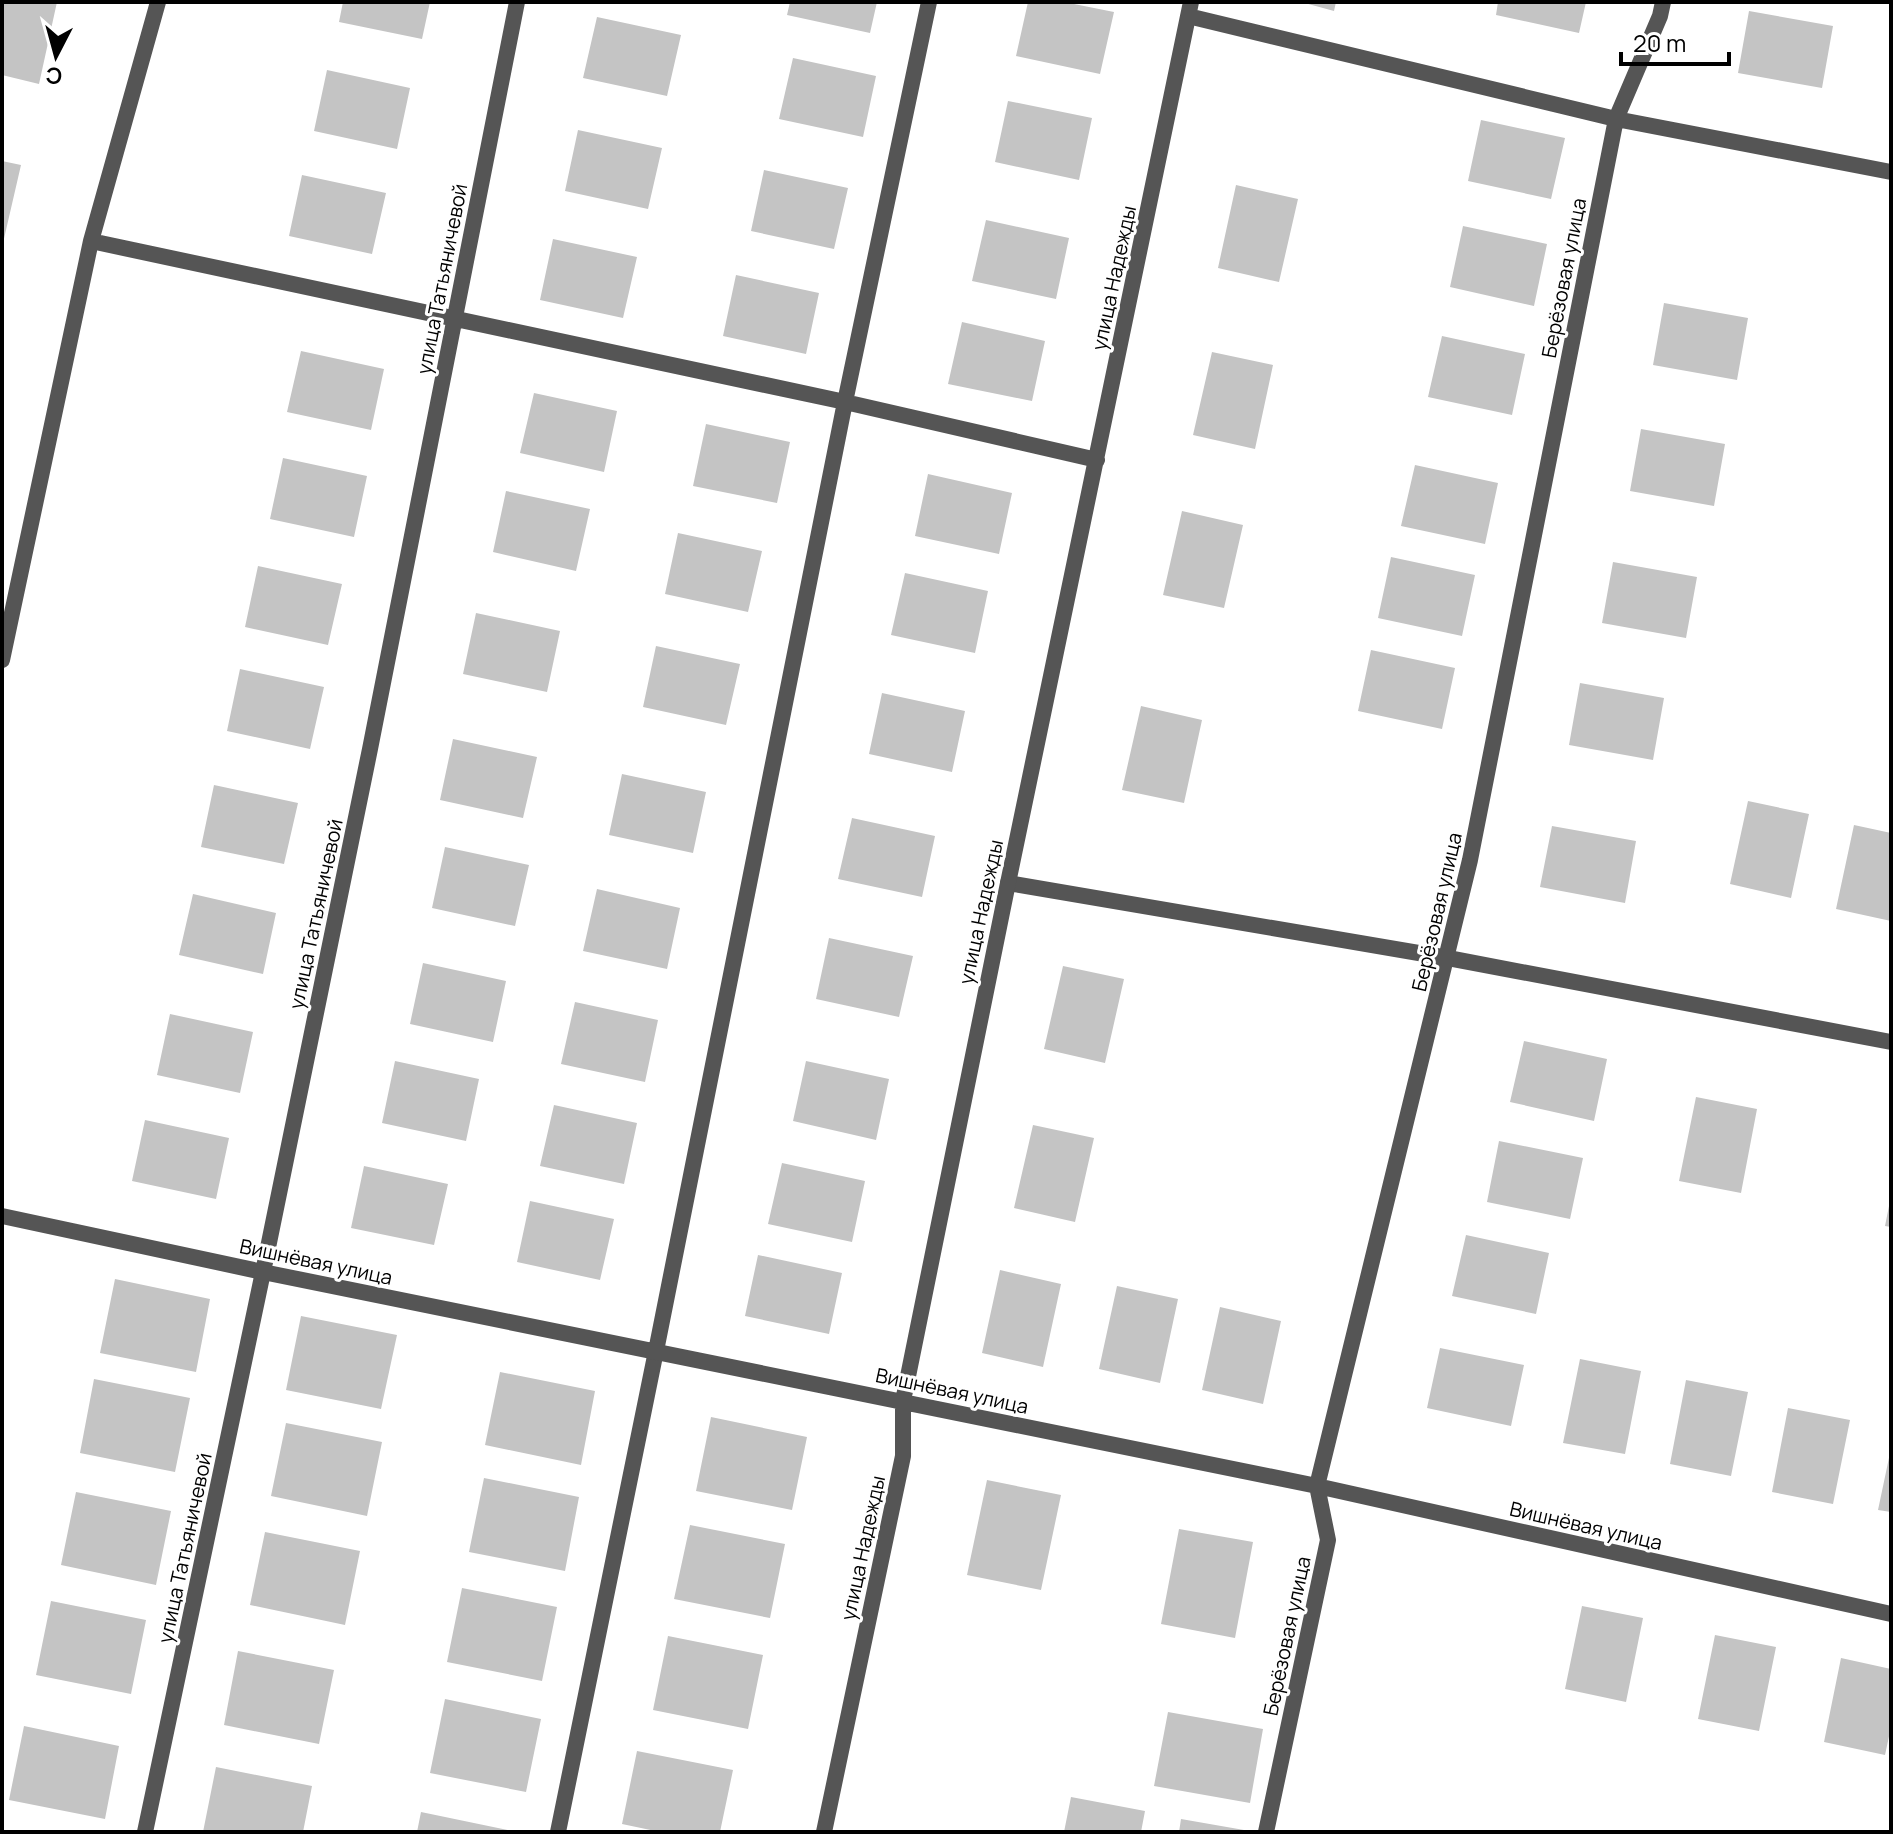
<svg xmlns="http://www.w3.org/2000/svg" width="1893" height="1834" font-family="Manrope,sans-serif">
<rect width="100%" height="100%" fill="#fff"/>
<path fill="#c4c4c4" d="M 2,2 L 57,2 L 39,84 L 2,75 Z
M 343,2 L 430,2 L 422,39 L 339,22 Z
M 790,2 L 877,2 L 870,33 L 787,15 Z
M 1028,2 L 1064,2 L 1114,12 L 1100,74 L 1016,56 Z
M 1301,2 L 1336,2 L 1334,11 Z
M 1498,2 L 1586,2 L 1579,33 L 1496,15 Z
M 1749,11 L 1833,26 L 1822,88 L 1738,73 Z
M 597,17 L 681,35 L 667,96 L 583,78 Z
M 793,58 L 876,76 L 863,137 L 779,119 Z
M 327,70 L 410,88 L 397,149 L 314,131 Z
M 1008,101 L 1092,118 L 1079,180 L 995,162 Z
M 1481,120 L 1565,138 L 1551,199 L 1468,181 Z
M 578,130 L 662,148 L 648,209 L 565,191 Z
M 2,161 L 21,165 L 3,243 L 2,243 Z
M 764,170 L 848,188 L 834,249 L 751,231 Z
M 302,175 L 386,193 L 372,254 L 289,236 Z
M 1236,185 L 1298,199 L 1279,282 L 1218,268 Z
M 986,220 L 1069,238 L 1056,299 L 972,281 Z
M 1463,226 L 1547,244 L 1534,306 L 1450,287 Z
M 553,239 L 637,257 L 623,318 L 540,300 Z
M 736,275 L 819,293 L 806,354 L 723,336 Z
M 1664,303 L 1748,318 L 1737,380 L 1653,365 Z
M 962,322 L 1045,341 L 1032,401 L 948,384 Z
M 1442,336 L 1525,354 L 1512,415 L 1428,397 Z
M 301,351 L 384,369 L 371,430 L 287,412 Z
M 1212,352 L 1273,365 L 1255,449 L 1193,435 Z
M 534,393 L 617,411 L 604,472 L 520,453 Z
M 706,424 L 790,442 L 777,503 L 693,486 Z
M 1641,429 L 1725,444 L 1714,506 L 1630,491 Z
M 283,458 L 367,476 L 354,537 L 270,519 Z
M 1415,465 L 1498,483 L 1485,544 L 1401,526 Z
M 928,474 L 1012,493 L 999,554 L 915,536 Z
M 506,491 L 590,509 L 576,571 L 493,552 Z
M 1182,511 L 1243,525 L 1224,608 L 1163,595 Z
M 678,533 L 762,551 L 748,612 L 665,594 Z
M 1391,557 L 1475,575 L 1462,636 L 1378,618 Z
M 1613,562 L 1697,577 L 1686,638 L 1602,623 Z
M 258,566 L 342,584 L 328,645 L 245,627 Z
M 905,573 L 988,591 L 975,653 L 891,635 Z
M 476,613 L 560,631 L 547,692 L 463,674 Z
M 656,646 L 740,664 L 726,725 L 643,707 Z
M 1371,650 L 1455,668 L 1442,729 L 1358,711 Z
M 240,669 L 324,687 L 310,749 L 227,731 Z
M 1580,683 L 1664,698 L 1653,760 L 1569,745 Z
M 882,693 L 965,711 L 952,772 L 869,754 Z
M 1141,706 L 1202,720 L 1184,803 L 1122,790 Z
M 453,739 L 537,757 L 523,818 L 440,800 Z
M 622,774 L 706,792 L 693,853 L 609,835 Z
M 214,785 L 298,803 L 284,864 L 201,847 Z
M 1748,801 L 1809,814 L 1791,898 L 1730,884 Z
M 852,818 L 935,836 L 922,897 L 838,879 Z
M 1854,825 L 1891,833 L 1891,921 L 1836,909 Z
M 1552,826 L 1636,841 L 1625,903 L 1540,887 Z
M 445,847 L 529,865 L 515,926 L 432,908 Z
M 597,889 L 680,908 L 667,969 L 583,951 Z
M 193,894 L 276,913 L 263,974 L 179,955 Z
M 829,938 L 913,956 L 899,1017 L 816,999 Z
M 423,963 L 506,981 L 493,1042 L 410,1024 Z
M 1063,966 L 1124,979 L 1105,1063 L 1044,1049 Z
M 575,1002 L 658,1020 L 645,1082 L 561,1064 Z
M 170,1014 L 253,1032 L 240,1093 L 157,1075 Z
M 1524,1041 L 1607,1059 L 1594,1121 L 1510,1102 Z
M 395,1061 L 479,1079 L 466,1141 L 382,1123 Z
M 806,1061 L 889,1079 L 876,1140 L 793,1121 Z
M 1696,1097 L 1757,1109 L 1741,1193 L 1679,1181 Z
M 554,1105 L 637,1123 L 624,1184 L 540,1166 Z
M 145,1120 L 229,1138 L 216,1199 L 132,1181 Z
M 1033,1125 L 1094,1138 L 1075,1222 L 1014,1208 Z
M 1499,1141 L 1583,1158 L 1570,1219 L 1487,1202 Z
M 782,1163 L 865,1181 L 852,1242 L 768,1224 Z
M 364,1166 L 448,1184 L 434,1245 L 351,1228 Z
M 530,1201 L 614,1219 L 600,1280 L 517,1262 Z
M 1890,1201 L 1891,1201 L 1891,1227 L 1885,1226 Z
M 1466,1235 L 1549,1253 L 1536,1314 L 1452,1296 Z
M 758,1255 L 842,1273 L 829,1334 L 745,1316 Z
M 1000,1270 L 1061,1284 L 1043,1367 L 982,1353 Z
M 115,1279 L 210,1299 L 196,1372 L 100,1353 Z
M 1117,1286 L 1178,1299 L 1160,1383 L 1099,1369 Z
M 1220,1307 L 1281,1321 L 1263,1404 L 1202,1390 Z
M 301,1316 L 397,1335 L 381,1409 L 286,1390 Z
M 1440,1348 L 1524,1365 L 1511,1426 L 1427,1408 Z
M 1580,1359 L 1641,1371 L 1625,1454 L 1563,1443 Z
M 500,1372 L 595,1391 L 581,1465 L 485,1445 Z
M 94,1379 L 190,1398 L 175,1472 L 80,1453 Z
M 1686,1380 L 1748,1392 L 1731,1476 L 1670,1464 Z
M 1788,1408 L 1850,1420 L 1833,1504 L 1772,1492 Z
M 711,1417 L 807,1437 L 792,1510 L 696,1491 Z
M 286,1423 L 382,1442 L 367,1516 L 271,1496 Z
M 1890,1453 L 1891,1453 L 1891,1512 L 1878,1510 Z
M 484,1478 L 579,1497 L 565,1571 L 469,1552 Z
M 987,1480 L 1061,1495 L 1041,1590 L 967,1575 Z
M 76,1492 L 171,1511 L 156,1585 L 61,1565 Z
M 690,1525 L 785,1544 L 770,1618 L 674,1599 Z
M 1179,1529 L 1253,1542 L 1235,1638 L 1161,1624 Z
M 265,1532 L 360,1551 L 345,1625 L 250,1605 Z
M 462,1588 L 557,1607 L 542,1681 L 447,1662 Z
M 51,1601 L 146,1620 L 131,1694 L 36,1675 Z
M 1582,1606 L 1643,1618 L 1626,1702 L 1565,1689 Z
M 1715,1635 L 1776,1647 L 1759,1731 L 1698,1719 Z
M 668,1636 L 763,1655 L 748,1729 L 653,1710 Z
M 238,1651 L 334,1670 L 319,1744 L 224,1725 Z
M 1841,1658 L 1891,1669 L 1891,1727 L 1885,1755 L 1824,1742 Z
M 445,1699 L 541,1719 L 526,1792 L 430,1773 Z
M 1168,1712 L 1263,1729 L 1250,1803 L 1154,1786 Z
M 24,1726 L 119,1746 L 105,1819 L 9,1800 Z
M 637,1751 L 733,1770 L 720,1832 L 660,1832 L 622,1824 Z
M 216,1767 L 312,1786 L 303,1832 L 203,1832 Z
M 1071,1797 L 1145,1811 L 1141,1832 L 1064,1832 Z
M 421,1812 L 512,1831 L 512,1832 L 417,1832 Z
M 1181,1819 L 1244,1830 L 1244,1832 L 1179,1832 Z"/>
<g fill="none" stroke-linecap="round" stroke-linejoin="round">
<path stroke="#555" stroke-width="16" d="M 1008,883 L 1448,958 L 1891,1042
M 145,1832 L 263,1272
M 558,1832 L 656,1351"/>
<path stroke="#555" stroke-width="16" d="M 1188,16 L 1616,119 L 1891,172
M 91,241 L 845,402 L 1097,460
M 2,660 L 91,241 L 158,2
M 2,1216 L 263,1272 L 1317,1486 L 1891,1614
M 263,1272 L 370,749 L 517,2
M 656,1351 L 845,402 L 929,2
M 824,1832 L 903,1456 L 903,1401 L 1008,883 L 1191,2
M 1266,1832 L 1328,1540 L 1317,1486 L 1470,860 L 1616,119 L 1660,16 L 1663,2"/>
</g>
<g text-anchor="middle" stroke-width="6" stroke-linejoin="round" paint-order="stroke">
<g font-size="20" fill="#000" stroke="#fff">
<text transform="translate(1114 278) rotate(-78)" y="7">улица Надежды</text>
<text transform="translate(1564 278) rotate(-79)" y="7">Берёзовая улица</text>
<text transform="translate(442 279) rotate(-79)" y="7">улица Татьяничевой</text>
<text transform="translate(981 912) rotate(-78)" y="7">улица Надежды</text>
<text transform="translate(1437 912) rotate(-77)" y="7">Берёзовая улица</text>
<text transform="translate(316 914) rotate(-78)" y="7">улица Татьяничевой</text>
<text transform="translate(316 1262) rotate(12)" y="7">Вишнёвая улица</text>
<text transform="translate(952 1391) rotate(12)" y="7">Вишнёвая улица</text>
<text transform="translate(1586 1526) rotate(13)" y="7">Вишнёвая улица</text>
<text transform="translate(185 1548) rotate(-78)" y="7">улица Татьяничевой</text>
<text transform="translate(863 1548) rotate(-78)" y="7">улица Надежды</text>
<text transform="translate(1287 1636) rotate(-78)" y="7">Берёзовая улица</text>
</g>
</g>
<rect width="1893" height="1834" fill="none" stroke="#000000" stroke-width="8"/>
<g transform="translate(56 56) rotate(186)" stroke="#ffffff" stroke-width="6" paint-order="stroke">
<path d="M0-6L14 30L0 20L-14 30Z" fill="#000000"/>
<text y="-12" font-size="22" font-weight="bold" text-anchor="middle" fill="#000000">С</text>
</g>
<path d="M1621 52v12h108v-12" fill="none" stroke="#000000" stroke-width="4"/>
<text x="1633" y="52" font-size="24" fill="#000000" stroke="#ffffff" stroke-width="6" paint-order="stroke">20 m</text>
</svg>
